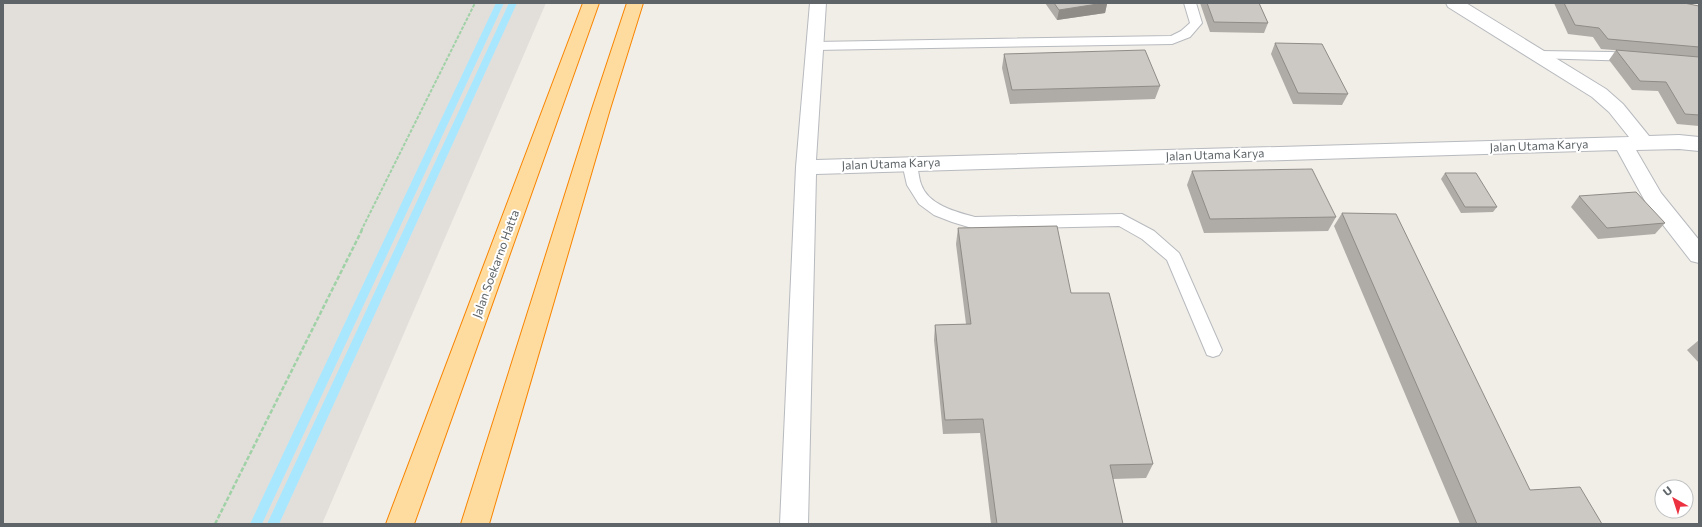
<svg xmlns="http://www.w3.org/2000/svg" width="1702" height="527" font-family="Commissioner,sans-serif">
<rect width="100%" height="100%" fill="#f1ede7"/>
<path fill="#e2dfdb" d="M 3,3 L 546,3 L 322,524 L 3,524 Z"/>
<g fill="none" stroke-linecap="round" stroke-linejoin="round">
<path fill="#a9e7ff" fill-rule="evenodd" d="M 496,3 L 504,3 L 262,524 L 250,524 Z
M 509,3 L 517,3 L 279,524 L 267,524 Z"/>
<g stroke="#b7babe" stroke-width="2">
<path id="service" d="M 1184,3 L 1196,3 L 1202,23 L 1190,37 L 1172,44 L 815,50 L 810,49 L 809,46 L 810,43 L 815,42 L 1171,36 L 1181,31 L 1190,23 Z
M 1540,51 L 1611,52 L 1640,54 L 1641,57 L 1640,60 L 1635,61 L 1535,58 L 1534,55 L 1535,52 Z
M 909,158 L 914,159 C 919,167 918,176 921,184 C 928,205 956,212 975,217 L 1122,214 L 1154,231 L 1179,253 L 1181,257 L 1222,350 L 1219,355 L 1213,357 L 1207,355 L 1167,260 L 1142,239 L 1119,226 L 975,229 L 952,222 L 934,215 L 919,204 L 907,185 L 902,163 L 904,159 Z"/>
</g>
<g stroke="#b7babe" stroke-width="2">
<path id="minor" d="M 810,3 L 826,3 L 816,160 L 1629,137 L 1609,112 L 1592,97 L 1448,7 L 1446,3 L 1466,3 L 1606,89 L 1623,104 L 1649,136 L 1679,135 L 1699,137 L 1699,151 L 1679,149 L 1636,150 L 1661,193 L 1699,240 L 1699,263 L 1691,261 L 1646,203 L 1617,150 L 816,174 L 808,524 L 780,524 L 796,167 Z"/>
</g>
<g stroke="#f88500" stroke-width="2">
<path id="trunk" d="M 583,3 L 599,3 L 414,524 L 386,524 Z
M 627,3 L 643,3 L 610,109 L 489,524 L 461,524 L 592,109 Z"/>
</g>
<path stroke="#a1d1a6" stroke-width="2" stroke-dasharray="3.5 1.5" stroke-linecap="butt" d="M 361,231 L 475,3"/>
<path stroke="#a1d1a6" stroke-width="2.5" stroke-dasharray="4.5 2" stroke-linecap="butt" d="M 215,524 L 362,230"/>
<use href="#service" fill="#fff" fill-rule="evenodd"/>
<use href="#minor" fill="#fff" fill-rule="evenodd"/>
<use href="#trunk" fill="#fedca0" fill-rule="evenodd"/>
</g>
<path fill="#afaca8" d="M 1045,3 L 1113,3 L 1107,4 L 1105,13 L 1057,20 Z
M 1200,3 L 1259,3 L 1268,23 L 1264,33 L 1210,32 Z
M 1554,3 L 1684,3 L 1699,6 L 1699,57 L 1601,49 L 1593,37 L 1568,34 Z
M 1275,43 L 1348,94 L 1342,105 L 1293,104 L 1271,54 Z
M 1616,50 L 1699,57 L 1699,126 L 1677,124 L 1658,91 L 1632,90 L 1609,60 Z
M 1004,54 L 1160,86 L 1155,99 L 1010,104 L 1002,68 Z
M 1192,171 L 1336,217 L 1328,231 L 1204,233 L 1187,185 Z
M 1445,173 L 1497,207 L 1493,212 L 1461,213 L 1441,179 Z
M 1579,196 L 1665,223 L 1655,234 L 1598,239 L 1571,207 Z
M 1342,213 L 1530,490 L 1602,524 L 1460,524 L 1334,226 Z
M 958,228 L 1071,293 L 1153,464 L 1146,478 L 1113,479 L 1123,524 L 991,524 L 980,433 L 943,434 L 934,340 L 935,325 L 966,324 L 956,244 Z
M 1699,340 L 1699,363 L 1687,350 Z"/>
<path fill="#8f8c88" d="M 1099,3 L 1113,3 L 1107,4 L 1105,13 L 1057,20 L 1059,10 Z"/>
<path fill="#ccc8c3" stroke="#8f8c88" d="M 1054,3 L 1104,3 L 1059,10 Z
M 1207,3 L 1259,3 L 1268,23 L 1214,22 Z
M 1564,3 L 1684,3 L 1699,6 L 1699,47 L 1608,39 L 1599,28 L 1575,25 Z
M 1275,43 L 1322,44 L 1348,94 L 1298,93 Z
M 1145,50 L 1160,86 L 1012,90 L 1004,54 Z
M 1616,50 L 1699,57 L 1699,115 L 1685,114 L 1666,82 L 1640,81 Z
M 1312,169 L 1336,217 L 1210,219 L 1192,171 Z
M 1445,173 L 1476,173 L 1497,207 L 1465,207 Z
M 1636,192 L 1665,223 L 1607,228 L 1579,196 Z
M 1342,213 L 1396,214 L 1530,490 L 1580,487 L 1602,524 L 1477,524 Z
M 1057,226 L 1071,293 L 1109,293 L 1153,464 L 1110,465 L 1123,524 L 997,524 L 983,419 L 945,420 L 935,325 L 971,324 L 958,228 Z"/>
<g text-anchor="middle" stroke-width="4" stroke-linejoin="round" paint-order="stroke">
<g font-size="12" fill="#5e6467" stroke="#fff">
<text transform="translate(1539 146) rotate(-2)" y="4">Jalan Utama Karya</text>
<text transform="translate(1215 155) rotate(-2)" y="4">Jalan Utama Karya</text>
<text transform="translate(891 164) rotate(-2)" y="4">Jalan Utama Karya</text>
<text transform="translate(496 264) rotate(-70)" y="4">Jalan Soekarno Hatta</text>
</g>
</g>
<rect width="1702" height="527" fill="none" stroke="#5e6467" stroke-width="8"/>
<g transform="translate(1674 499) rotate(321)"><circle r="19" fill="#ffffff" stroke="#bfc1c2"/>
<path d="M0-3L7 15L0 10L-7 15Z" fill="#ec3240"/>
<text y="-6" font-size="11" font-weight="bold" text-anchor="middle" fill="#5e6467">U</text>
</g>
</svg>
